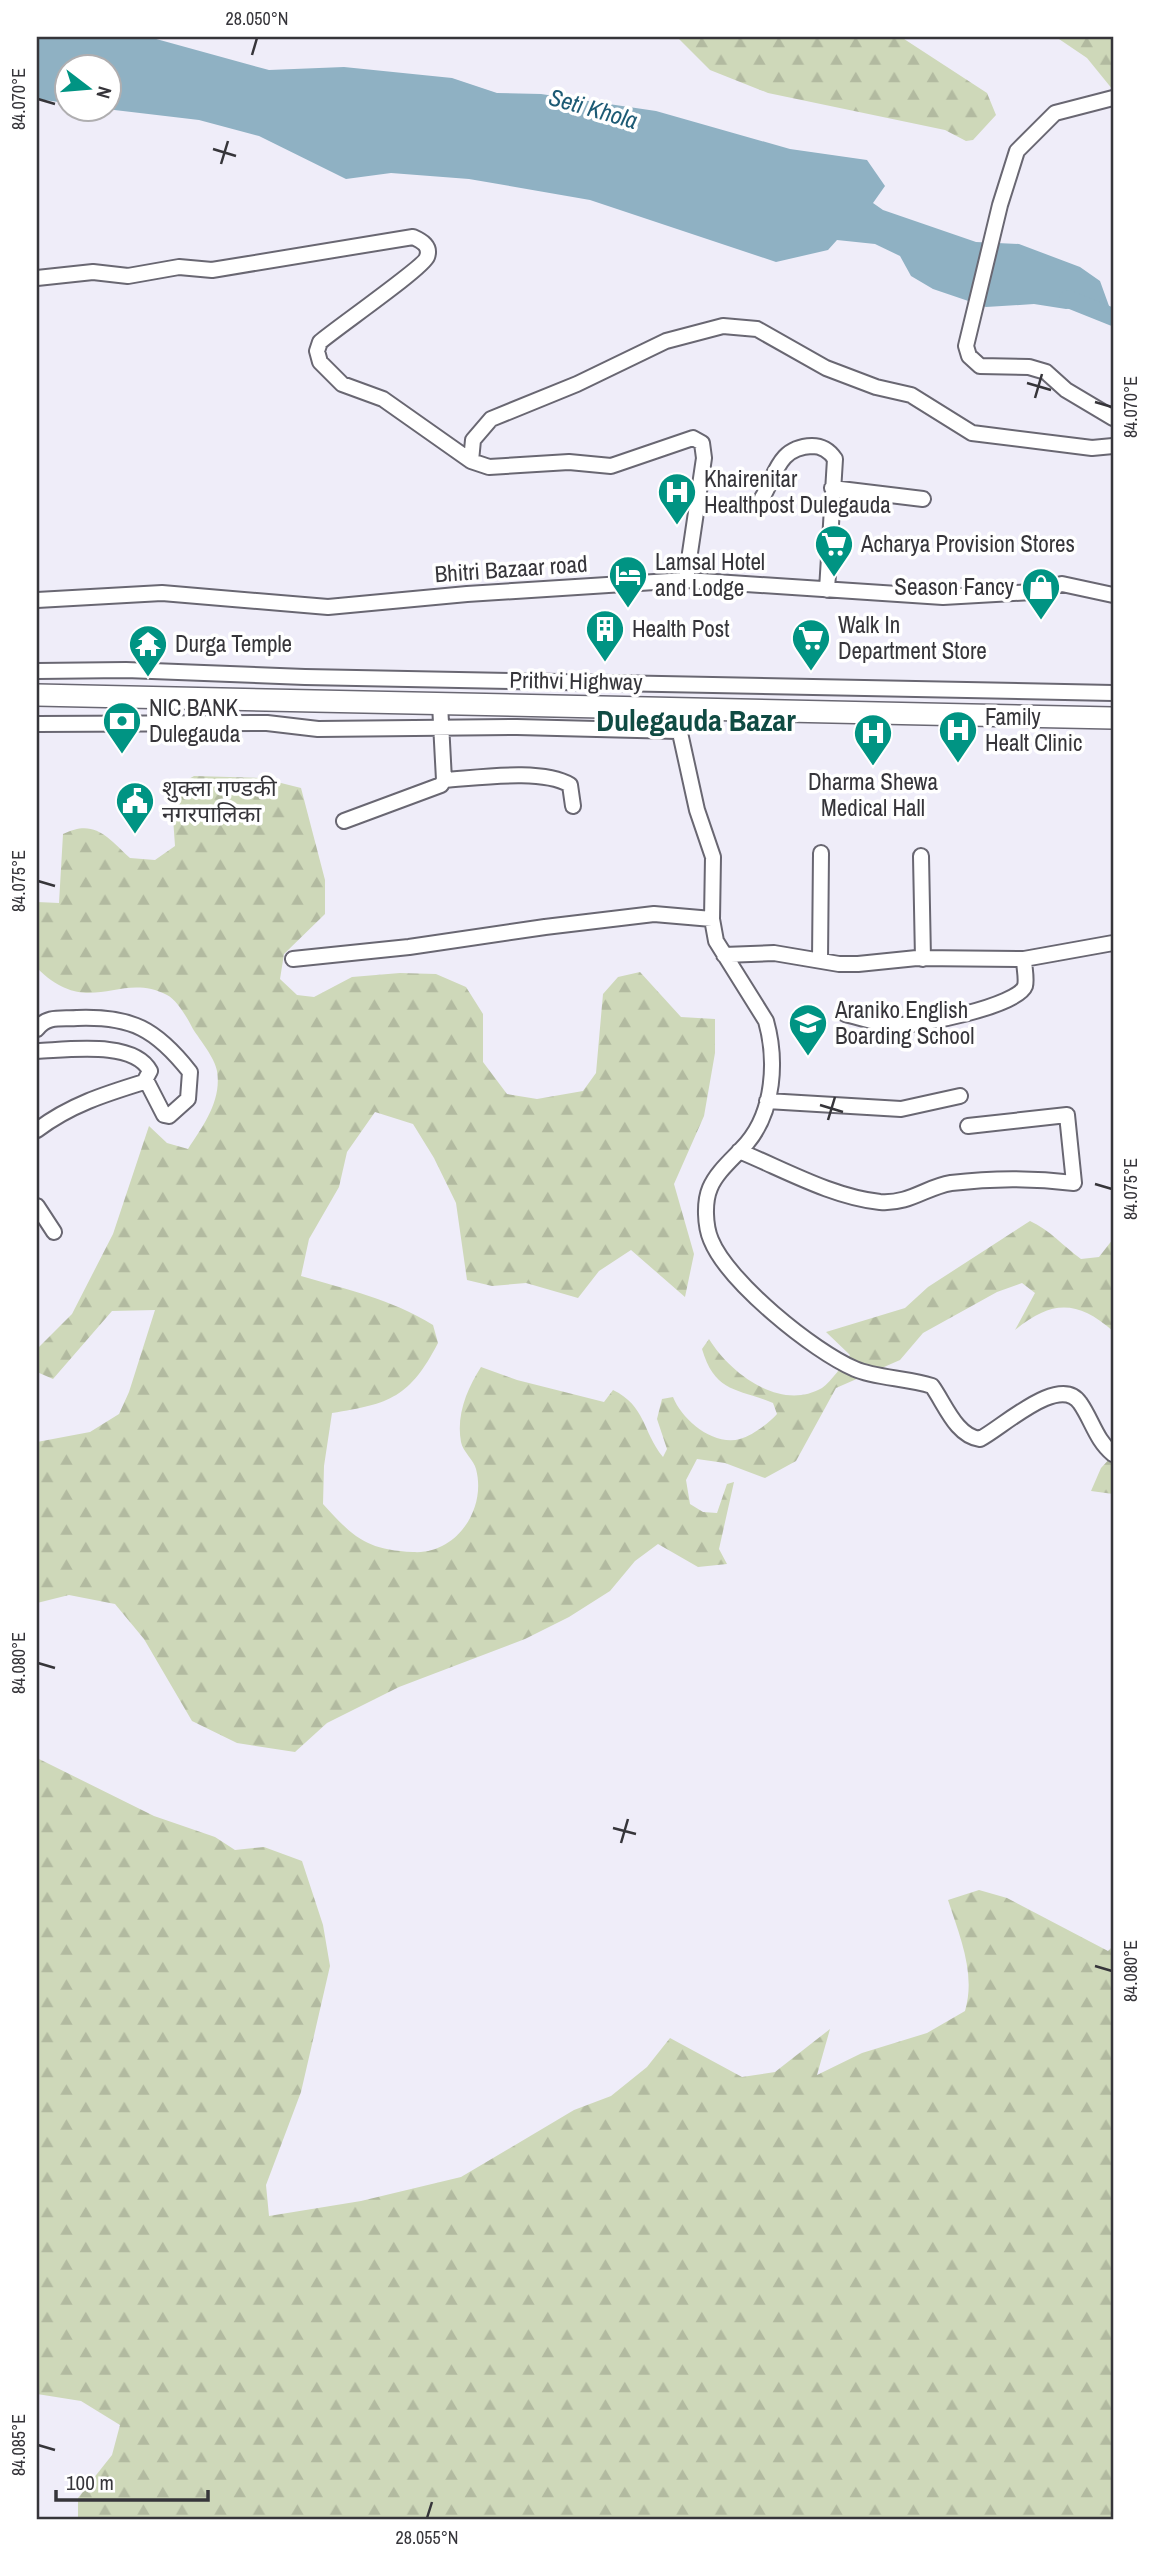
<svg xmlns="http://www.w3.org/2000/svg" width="1150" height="2557" font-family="'Archivo Narrow','Noto Sans Devanagari',sans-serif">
<defs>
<pattern id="forest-firs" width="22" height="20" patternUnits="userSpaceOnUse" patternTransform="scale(1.75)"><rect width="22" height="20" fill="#ced8b9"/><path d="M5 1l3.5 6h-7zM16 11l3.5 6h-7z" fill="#b2baa0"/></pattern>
</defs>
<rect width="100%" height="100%" fill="#efedf9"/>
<path fill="url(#forest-firs)" d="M 677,37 L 901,37 L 987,93 L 996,115 L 973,140 L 966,141 L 945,130 L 768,93 L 710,70 Z
M 1056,37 L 1113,37 L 1113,90 L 1087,58 Z
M 194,776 L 261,778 L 301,788 L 325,880 L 325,914 L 284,954 L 280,979 L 297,995 L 314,997 L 352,977 L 400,973 L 436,974 L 466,987 L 483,1014 L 483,1062 L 507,1094 L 537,1099 L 583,1091 L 596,1073 L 603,994 L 618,977 L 640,972 L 681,1017 L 715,1019 L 715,1053 L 704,1116 L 674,1184 L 694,1254 L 685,1297 L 631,1250 L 599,1271 L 578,1298 L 526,1283 L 492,1286 L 467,1280 L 456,1203 L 434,1158 L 413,1124 L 375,1112 L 347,1152 L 339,1187 L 309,1239 L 301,1276 C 348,1290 391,1299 433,1325 L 438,1343 C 410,1397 390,1404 332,1413 L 324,1466 L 323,1504 C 353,1537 366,1550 413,1552 C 455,1555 487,1510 476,1469 C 474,1460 463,1452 461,1442 C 456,1415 467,1389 481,1367 L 517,1380 L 604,1402 L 613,1390 C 646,1406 642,1431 663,1457 L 667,1449 L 657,1419 L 662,1399 L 673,1397 C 682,1420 713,1446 740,1439 C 752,1436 769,1423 777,1414 L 773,1403 C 737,1388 715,1393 702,1349 L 709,1339 C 730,1373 780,1412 822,1388 C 832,1381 842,1365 850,1355 L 826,1332 L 905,1308 L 928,1287 L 1030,1221 C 1050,1230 1063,1246 1081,1259 L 1099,1257 L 1113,1239 L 1113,1331 C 1077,1300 1052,1300 1015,1330 L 1035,1293 L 1022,1283 L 997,1292 L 923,1333 L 900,1360 L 836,1388 L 796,1461 L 765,1478 L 725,1463 L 697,1459 L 686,1480 L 690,1504 L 703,1512 L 717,1513 L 727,1484 L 734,1482 L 719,1549 L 727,1564 L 698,1567 L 658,1544 L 635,1561 L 610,1591 L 569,1617 L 525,1639 L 399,1687 L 327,1723 L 295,1752 L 237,1743 L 192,1721 L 144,1639 L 115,1604 L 69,1595 L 37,1603 L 37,1442 L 90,1432 L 119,1414 L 129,1392 L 155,1310 L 112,1311 L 53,1379 L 37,1372 L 37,1349 L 72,1314 L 113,1234 L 149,1126 L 167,1143 L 188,1149 C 203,1126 222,1101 217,1071 C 215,1058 200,1040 193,1029 C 188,1019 177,1000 167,995 C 119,970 89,1020 37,968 L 37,902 L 59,903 L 63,834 C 95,818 108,838 130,858 L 155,860 L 175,846 L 171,789 Z
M 1113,1455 L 1113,1494 L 1091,1491 L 1101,1468 Z
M 37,1758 L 154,1816 L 215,1837 L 235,1850 L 264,1847 L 302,1861 L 323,1925 L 330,1966 L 301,2092 L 266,2185 L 269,2216 L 361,2201 L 461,2177 L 574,2110 L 611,2096 L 647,2067 L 670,2038 L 742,2077 L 775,2072 L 830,2029 L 817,2075 L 862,2053 L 927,2033 L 965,2011 C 976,1974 960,1937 948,1900 L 979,1890 L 1007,1898 L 1108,1951 L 1113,1946 L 1113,2520 L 78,2520 L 78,2498 L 112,2455 L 120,2425 L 81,2401 L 37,2394 Z"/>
<path fill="#8fb1c3" d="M 37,37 L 149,37 L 269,70 L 344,67 L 452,78 L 497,93 L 541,94 L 656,111 L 790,149 L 867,160 L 885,186 L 873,203 L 883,210 L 976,242 L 1019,244 L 1080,267 L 1100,281 L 1113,317 L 1090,307 L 1066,309 L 1034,304 L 986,307 L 933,289 L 911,276 L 900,256 L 875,244 L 837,240 L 828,250 L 776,262 L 590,200 L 469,179 L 391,173 L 346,179 L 259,136 L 199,120 L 106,109 L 108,108 L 108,66 L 66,66 L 66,103 L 37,99 Z"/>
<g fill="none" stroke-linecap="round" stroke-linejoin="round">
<path stroke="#8fb1c3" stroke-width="18" d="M 1068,299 L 1113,317"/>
<g stroke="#696772" stroke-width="18">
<path id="minor" d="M 1113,98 L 1055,113 L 1017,151 L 1000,205 L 966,346 L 969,356 L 980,366 L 1029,367 L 1046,372 L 1066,390 L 1113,418
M 37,278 L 93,272 L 128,276 L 179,267 L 212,270 L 413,237 C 422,241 431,246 427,257 C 424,267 335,329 320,342 L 317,351 L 320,362 L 342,384 L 383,399 L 471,461 L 473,440 L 491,419 L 577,384 L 666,341 L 723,326 L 757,329 L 826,368 L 876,387 L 911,395 L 972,433 L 1092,448 L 1113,446
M 471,461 L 489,467 L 569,462 L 611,466 L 693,438 L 702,443 L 704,458 L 686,580
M 832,488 L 923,499
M 762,498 C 776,475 778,447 812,446 C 822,446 829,450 835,459 L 827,590
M 37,600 L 162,593 L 328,607 L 467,594 L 686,580 L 943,597 L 1032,592 L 1062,584 L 1113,595
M 37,671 L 126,670 L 305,677 L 1113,693
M 675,710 L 697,810 L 713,857 L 712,919 L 716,941 L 766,1021 C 777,1060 774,1111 747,1143 C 735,1157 717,1171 710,1188 C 704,1202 705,1226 711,1240 C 728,1282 813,1351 855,1369 C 875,1378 908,1378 932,1386 C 945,1404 956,1436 980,1439 C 1003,1427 1060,1373 1080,1403 C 1092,1420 1096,1440 1113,1454
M 37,724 L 267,723 L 318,729 L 517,727 L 677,731
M 444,780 C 477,778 542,768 570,785 L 573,806
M 344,821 L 441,785 L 444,780 L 440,704
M 921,856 L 923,959
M 724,955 L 774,953 L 839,964 L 858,964 L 917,958 L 1024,959 L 1113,943
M 293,959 L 409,947 L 545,927 L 654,914 L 712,919
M 820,960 L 821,853
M 845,1014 C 862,1018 880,1025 898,1025 C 919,1026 1018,1006 1025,986 C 1027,979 1024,967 1024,959
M 37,1029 C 47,1015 62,1019 77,1018 C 132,1016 156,1029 190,1072 L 188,1099 L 169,1116 L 164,1115 L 146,1080
M 37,1051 C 67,1050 134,1040 150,1071 L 144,1082 C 105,1094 70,1105 37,1130
M 767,1101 L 901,1109 L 960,1096
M 739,1151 C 783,1169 832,1197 880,1202 C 910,1204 926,1187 951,1183 C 992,1178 1033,1178 1074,1183 L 1067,1115 L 968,1126
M 37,1206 L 54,1232"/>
</g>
<g stroke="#696772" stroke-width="24">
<path id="highway" d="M 37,695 L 1113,718"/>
</g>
<use href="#minor" stroke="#fff" stroke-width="14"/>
<use href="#highway" stroke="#fff" stroke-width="21"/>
</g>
<path fill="none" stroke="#36353a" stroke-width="2.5" d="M 252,55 L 257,38M 38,99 L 55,104M 213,149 L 236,156M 221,164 L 228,141M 1027,383 L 1051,390M 1035,398 L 1042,374M 1095,402 L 1112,407M 38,881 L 55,886M 820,1105 L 843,1112M 828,1120 L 835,1097M 1095,1184 L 1112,1189M 38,1663 L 55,1668M 613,1828 L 636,1834M 621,1843 L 628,1819M 1095,1966 L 1112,1971M 38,2445 L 55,2450M 427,2518 L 432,2502"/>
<defs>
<g id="hospital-pin" transform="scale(2.0125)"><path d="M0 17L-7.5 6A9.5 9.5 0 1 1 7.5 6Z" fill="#009483" stroke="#fff"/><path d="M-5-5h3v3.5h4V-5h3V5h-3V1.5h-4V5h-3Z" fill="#fff"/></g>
<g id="supermarket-pin" transform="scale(2.0125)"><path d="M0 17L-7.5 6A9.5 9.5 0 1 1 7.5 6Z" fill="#009483" stroke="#fff"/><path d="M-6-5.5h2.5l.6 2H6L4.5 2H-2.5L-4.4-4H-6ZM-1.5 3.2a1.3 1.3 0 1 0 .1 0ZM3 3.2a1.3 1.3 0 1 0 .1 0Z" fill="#fff"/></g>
<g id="hotel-pin" transform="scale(2.0125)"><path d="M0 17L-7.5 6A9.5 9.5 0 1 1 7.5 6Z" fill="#009483" stroke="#fff"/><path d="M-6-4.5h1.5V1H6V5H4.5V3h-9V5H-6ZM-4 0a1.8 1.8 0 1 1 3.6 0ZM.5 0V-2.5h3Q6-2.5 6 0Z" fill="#fff"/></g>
<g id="shop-pin" transform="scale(2.0125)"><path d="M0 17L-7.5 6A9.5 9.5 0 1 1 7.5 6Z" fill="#009483" stroke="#fff"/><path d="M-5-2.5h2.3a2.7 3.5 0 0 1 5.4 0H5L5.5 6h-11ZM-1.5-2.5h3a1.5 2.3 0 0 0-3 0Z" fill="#fff"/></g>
<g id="building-pin" transform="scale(2.0125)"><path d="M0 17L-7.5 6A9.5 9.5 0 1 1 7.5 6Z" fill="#009483" stroke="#fff"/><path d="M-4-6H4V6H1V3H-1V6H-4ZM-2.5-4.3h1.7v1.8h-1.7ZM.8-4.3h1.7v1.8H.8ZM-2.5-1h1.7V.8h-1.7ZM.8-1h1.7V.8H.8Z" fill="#fff"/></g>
<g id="temple-pin" transform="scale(2.0125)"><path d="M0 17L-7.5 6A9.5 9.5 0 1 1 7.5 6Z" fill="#009483" stroke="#fff"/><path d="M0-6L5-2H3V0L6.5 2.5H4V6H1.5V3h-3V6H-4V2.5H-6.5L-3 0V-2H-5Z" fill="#fff"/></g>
<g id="bank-pin" transform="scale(2.0125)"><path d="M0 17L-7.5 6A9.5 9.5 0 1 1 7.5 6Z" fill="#009483" stroke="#fff"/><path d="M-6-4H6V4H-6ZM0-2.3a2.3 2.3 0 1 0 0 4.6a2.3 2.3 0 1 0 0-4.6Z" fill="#fff"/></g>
<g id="civic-pin" transform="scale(2.0125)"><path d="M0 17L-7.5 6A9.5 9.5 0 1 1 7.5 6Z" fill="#009483" stroke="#fff"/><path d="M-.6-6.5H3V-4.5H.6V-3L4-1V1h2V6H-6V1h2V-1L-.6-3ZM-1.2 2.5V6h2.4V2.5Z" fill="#fff"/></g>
<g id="school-pin" transform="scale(2.0125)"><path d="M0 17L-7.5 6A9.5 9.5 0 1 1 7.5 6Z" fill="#009483" stroke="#fff"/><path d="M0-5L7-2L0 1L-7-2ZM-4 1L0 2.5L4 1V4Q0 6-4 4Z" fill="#fff"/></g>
</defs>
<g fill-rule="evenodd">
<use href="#hospital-pin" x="677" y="492"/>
<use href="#supermarket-pin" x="834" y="544"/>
<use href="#hotel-pin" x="628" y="575"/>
<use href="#shop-pin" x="1041" y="587"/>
<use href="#building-pin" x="605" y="629"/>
<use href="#supermarket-pin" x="811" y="638"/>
<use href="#temple-pin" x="148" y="644"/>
<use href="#bank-pin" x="122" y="721"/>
<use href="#hospital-pin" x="958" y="730"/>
<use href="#hospital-pin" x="873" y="733"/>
<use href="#civic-pin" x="135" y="801"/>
<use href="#school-pin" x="808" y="1023"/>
</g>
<g text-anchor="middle" stroke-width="7" stroke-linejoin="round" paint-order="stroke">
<g font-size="23" fill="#36353a" stroke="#fff" text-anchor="start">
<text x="704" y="487">Khairenitar<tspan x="704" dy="26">Healthpost Dulegauda</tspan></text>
<text x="861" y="552">Acharya Provision Stores</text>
<text x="655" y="570">Lamsal Hotel<tspan x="655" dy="26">and Lodge</tspan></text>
<text x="1014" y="595" text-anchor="end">Season Fancy</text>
<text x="838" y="633">Walk In<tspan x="838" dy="26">Department Store</tspan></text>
<text x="632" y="637">Health Post</text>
<text x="175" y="652">Durga Temple</text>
<text x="149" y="716">NIC BANK<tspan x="149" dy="26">Dulegauda</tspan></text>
<text x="985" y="725">Family<tspan x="985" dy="26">Healt Clinic</tspan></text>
<text x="873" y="790" text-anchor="middle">Dharma Shewa<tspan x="873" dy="26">Medical Hall</tspan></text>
<text x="162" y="796">शुक्ला गण्डकी<tspan x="162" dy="26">नगरपालिका</tspan></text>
<text x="835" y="1018">Araniko English<tspan x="835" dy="26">Boarding School</tspan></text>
</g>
<g font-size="23" fill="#36353a" stroke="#fff">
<text transform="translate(511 569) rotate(-4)" y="8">Bhitri Bazaar road</text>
<text transform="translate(576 681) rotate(1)" y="8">Prithvi Highway</text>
</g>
<g font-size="24" font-style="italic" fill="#1d5b75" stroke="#fff">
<text transform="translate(593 109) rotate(16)" y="8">Seti Khola</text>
</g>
<g font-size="30" font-weight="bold" fill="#104b43" stroke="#fff">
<text x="696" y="731">Dulegauda Bazar</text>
</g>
</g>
<rect width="1150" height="2557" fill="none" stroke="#ffffff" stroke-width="77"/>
<g transform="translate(88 88) rotate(106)"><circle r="33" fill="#ffffff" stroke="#afaeb0" stroke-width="2"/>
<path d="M0-5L12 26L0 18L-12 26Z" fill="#009483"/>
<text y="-10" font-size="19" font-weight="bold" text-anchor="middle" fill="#36353a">N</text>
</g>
<path d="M56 2490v10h152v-10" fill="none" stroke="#36353a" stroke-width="3.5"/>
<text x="66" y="2490" font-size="21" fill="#36353a" stroke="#ffffff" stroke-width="5" paint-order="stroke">100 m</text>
<rect x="38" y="38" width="1074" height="2480" fill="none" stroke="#36353a" stroke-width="2.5"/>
<g font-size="18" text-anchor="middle" fill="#36353a">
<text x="257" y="25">28.050°N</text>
<text transform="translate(19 99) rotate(-90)" y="6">84.070°E</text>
<text transform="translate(1131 407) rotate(-90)" y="6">84.070°E</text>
<text transform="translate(19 881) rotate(-90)" y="6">84.075°E</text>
<text transform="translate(1131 1189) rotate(-90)" y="6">84.075°E</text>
<text transform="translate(19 1663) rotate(-90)" y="6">84.080°E</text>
<text transform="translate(1131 1971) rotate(-90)" y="6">84.080°E</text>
<text transform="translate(19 2445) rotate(-90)" y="6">84.085°E</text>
<text x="427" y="2544">28.055°N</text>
</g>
</svg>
